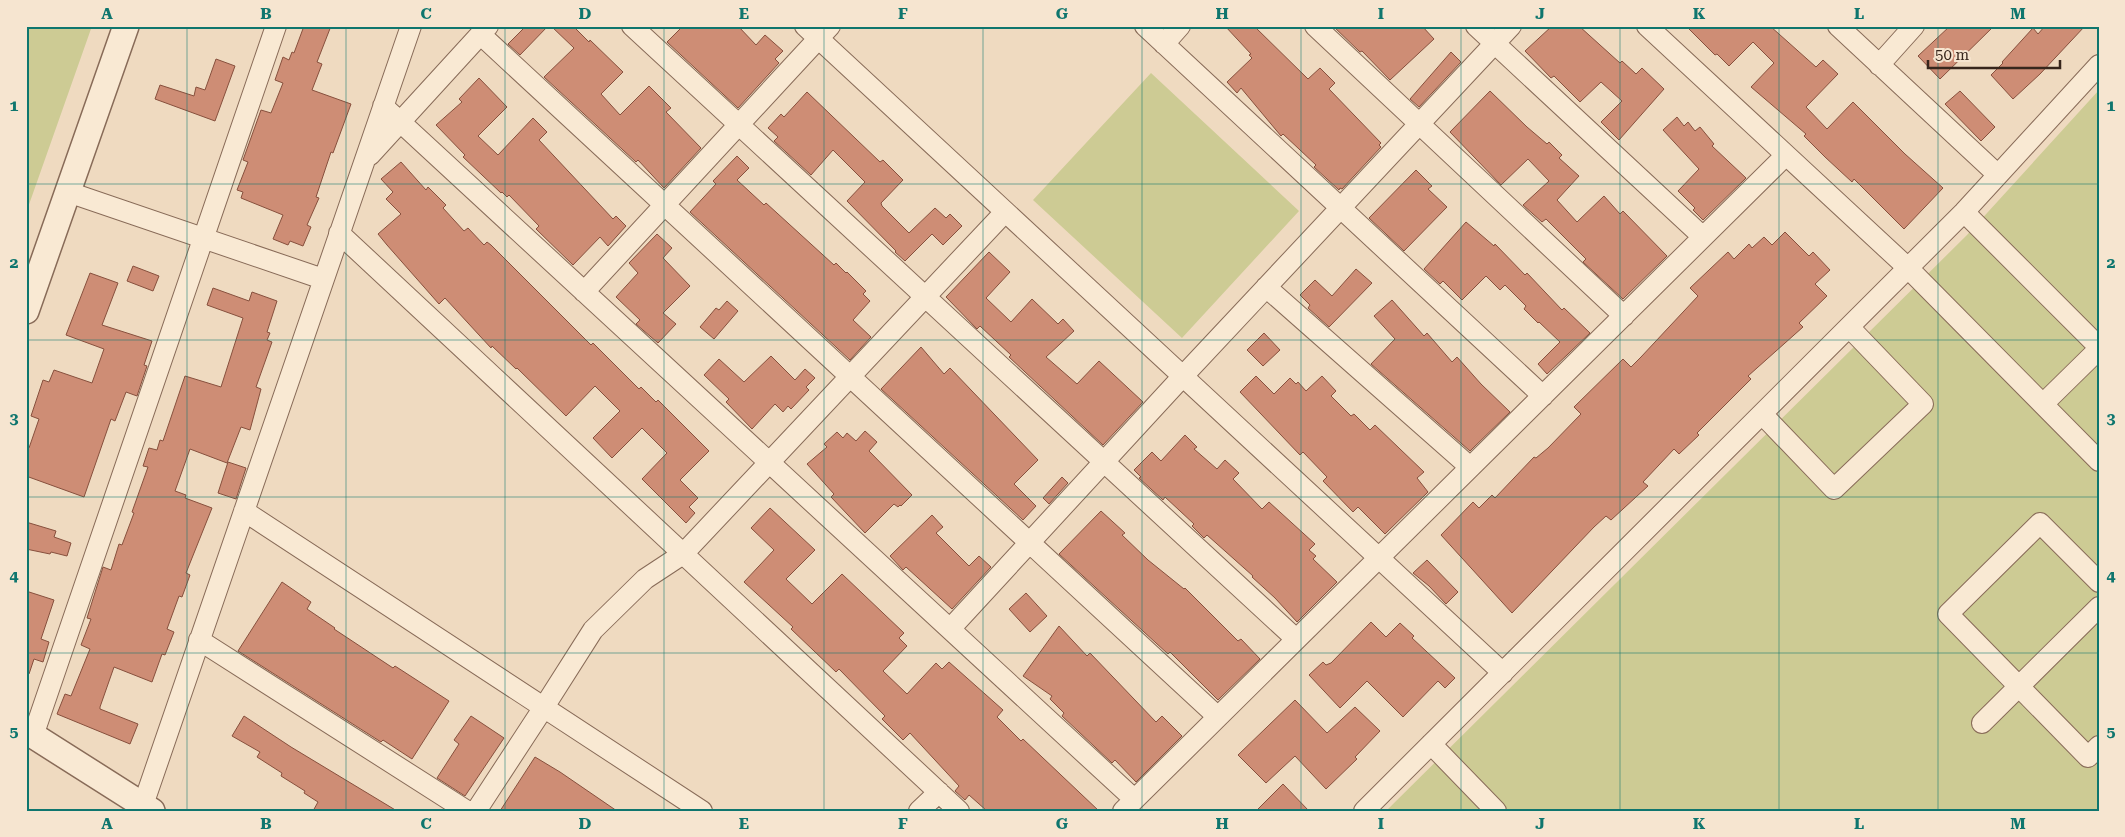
<svg xmlns="http://www.w3.org/2000/svg" width="2125" height="837" font-family="'Roboto Serif',serif">
<rect width="100%" height="100%" fill="#efdac0"/>
<path fill="#cdcb94" d="M 26,26 L 92,26 L 26,213 Z
M 1151,73 L 1299,211 L 1182,338 L 1033,200 Z
M 2099,90 L 2099,811 L 1386,811 L 1967,235 Z"/>
<path fill="#ce8d75" stroke="#87503d" d="M 304,26 L 331,26 L 317,62 L 322,64 L 312,90 L 351,104 L 333,153 L 331,152 L 316,197 L 319,198 L 307,225 L 311,227 L 303,246 L 290,241 L 288,245 L 273,239 L 283,215 L 241,198 L 243,192 L 237,190 L 248,162 L 243,160 L 261,110 L 271,113 L 283,83 L 275,80 L 283,57 L 289,60 L 292,52 L 294,53 Z
M 526,26 L 548,26 L 520,55 L 508,44 Z
M 551,26 L 573,26 L 589,42 L 590,40 L 623,72 L 601,94 L 620,115 L 649,86 L 671,108 L 666,112 L 701,148 L 664,188 L 638,160 L 636,162 L 544,77 L 574,48 Z
M 683,26 L 738,26 L 756,45 L 765,35 L 783,51 L 775,59 L 779,63 L 738,108 L 667,42 Z
M 1225,26 L 1254,26 L 1308,79 L 1320,68 L 1335,83 L 1329,89 L 1381,143 L 1379,145 L 1381,147 L 1342,189 L 1340,188 L 1339,190 L 1314,167 L 1316,165 L 1283,134 L 1281,136 L 1241,88 L 1237,93 L 1227,82 L 1252,58 L 1249,55 L 1251,54 Z
M 1333,26 L 1422,26 L 1434,39 L 1390,80 L 1362,51 L 1360,52 Z
M 1552,26 L 1579,26 L 1610,54 L 1620,63 L 1622,61 L 1636,74 L 1642,68 L 1664,89 L 1619,140 L 1601,122 L 1622,101 L 1601,82 L 1580,102 L 1554,76 L 1551,78 L 1525,51 Z
M 1686,26 L 1770,26 L 1816,67 L 1823,60 L 1838,74 L 1806,107 L 1827,129 L 1853,102 L 1905,154 L 1943,188 L 1904,229 L 1854,179 L 1852,182 L 1825,157 L 1804,136 L 1806,134 L 1751,87 L 1774,63 L 1753,42 L 1729,66 L 1717,54 L 1715,55 Z
M 1950,26 L 1994,26 L 1940,79 L 1918,56 Z
M 2045,26 L 2085,26 L 2040,74 L 2013,99 L 1991,75 L 2003,63 L 2002,62 L 2033,28 L 2038,34 Z
M 1451,52 L 1461,62 L 1419,107 L 1410,99 Z
M 216,59 L 235,66 L 215,121 L 155,99 L 160,85 L 194,96 L 196,87 L 205,90 Z
M 479,78 L 507,107 L 478,136 L 498,155 L 533,118 L 547,132 L 539,140 L 613,219 L 616,216 L 626,226 L 608,246 L 600,237 L 573,265 L 536,229 L 539,226 L 509,195 L 507,197 L 502,192 L 501,193 L 463,157 L 465,155 L 436,125 L 462,102 L 459,99 Z
M 1490,91 L 1527,127 L 1547,144 L 1549,142 L 1562,155 L 1559,158 L 1579,176 L 1557,200 L 1577,222 L 1604,196 L 1620,214 L 1623,211 L 1667,256 L 1623,299 L 1583,262 L 1586,259 L 1546,219 L 1542,222 L 1523,205 L 1549,181 L 1528,159 L 1501,185 L 1450,132 Z
M 1960,91 L 1995,127 L 1981,141 L 1945,104 Z
M 807,92 L 880,162 L 883,160 L 903,180 L 881,203 L 882,206 L 909,233 L 935,208 L 946,218 L 950,214 L 962,226 L 943,245 L 932,234 L 905,261 L 895,252 L 896,251 L 847,201 L 865,182 L 833,150 L 811,175 L 774,141 L 778,137 L 768,128 L 781,114 L 784,117 Z
M 1677,117 L 1684,126 L 1688,122 L 1695,131 L 1700,127 L 1714,144 L 1712,146 L 1746,178 L 1703,220 L 1693,210 L 1695,208 L 1678,191 L 1699,169 L 1663,130 Z
M 737,156 L 749,168 L 737,180 L 764,205 L 766,203 L 834,265 L 836,263 L 846,273 L 847,272 L 866,291 L 863,294 L 870,301 L 853,320 L 871,337 L 850,360 L 690,212 L 716,184 L 713,181 Z
M 401,162 L 426,190 L 428,187 L 446,205 L 443,208 L 464,231 L 468,228 L 484,245 L 487,242 L 491,245 L 591,345 L 593,343 L 639,389 L 641,387 L 656,402 L 658,400 L 709,451 L 680,480 L 698,498 L 689,507 L 695,513 L 686,523 L 642,479 L 667,453 L 642,428 L 612,458 L 593,438 L 620,411 L 595,386 L 566,416 L 517,368 L 516,369 L 492,346 L 491,348 L 445,298 L 439,304 L 387,245 L 378,234 L 401,214 L 386,199 L 393,192 L 381,179 Z
M 1416,170 L 1432,186 L 1428,189 L 1447,207 L 1404,251 L 1369,218 Z
M 1466,222 L 1494,246 L 1495,244 L 1525,275 L 1527,273 L 1562,310 L 1564,308 L 1590,333 L 1547,374 L 1538,364 L 1560,342 L 1539,322 L 1538,323 L 1524,309 L 1526,306 L 1505,285 L 1500,290 L 1486,276 L 1462,300 L 1443,281 L 1440,284 L 1424,269 Z
M 1785,232 L 1809,256 L 1813,252 L 1830,270 L 1815,284 L 1827,296 L 1799,323 L 1803,327 L 1748,376 L 1751,379 L 1697,433 L 1699,435 L 1679,454 L 1674,449 L 1643,482 L 1648,486 L 1611,520 L 1606,516 L 1594,527 L 1512,613 L 1441,535 L 1473,502 L 1479,508 L 1492,495 L 1495,498 L 1534,457 L 1536,458 L 1548,448 L 1581,414 L 1574,407 L 1623,359 L 1631,367 L 1641,357 L 1698,296 L 1690,288 L 1728,252 L 1734,259 L 1749,244 L 1752,248 L 1764,237 L 1772,245 Z
M 657,234 L 672,248 L 663,258 L 690,286 L 663,313 L 676,324 L 658,343 L 636,324 L 640,320 L 616,297 L 638,273 L 629,263 Z
M 989,252 L 1010,272 L 986,298 L 1011,322 L 1032,299 L 1058,324 L 1063,319 L 1074,331 L 1046,357 L 1077,384 L 1099,361 L 1143,402 L 1103,445 L 1009,357 L 1011,355 L 980,326 L 977,329 L 946,297 Z
M 133,266 L 159,276 L 153,291 L 127,281 Z
M 1356,269 L 1372,283 L 1329,327 L 1308,308 L 1310,305 L 1300,295 L 1315,280 L 1332,296 Z
M 90,273 L 118,283 L 102,325 L 152,341 L 144,365 L 147,366 L 137,396 L 126,392 L 115,421 L 111,419 L 84,497 L 26,476 L 26,447 L 29,448 L 39,419 L 31,416 L 43,380 L 49,382 L 54,370 L 92,383 L 104,349 L 66,335 Z
M 213,288 L 249,301 L 252,292 L 277,301 L 267,332 L 270,333 L 267,340 L 272,342 L 256,387 L 261,389 L 250,430 L 241,427 L 227,463 L 190,449 L 175,491 L 186,495 L 185,498 L 212,508 L 186,573 L 190,575 L 182,597 L 179,596 L 167,629 L 174,632 L 165,655 L 162,654 L 152,682 L 114,667 L 100,707 L 100,709 L 138,724 L 130,744 L 57,714 L 65,694 L 71,696 L 90,649 L 81,645 L 91,619 L 87,618 L 103,567 L 111,570 L 119,544 L 122,545 L 134,513 L 132,512 L 148,467 L 143,466 L 149,448 L 157,450 L 160,440 L 163,441 L 185,376 L 221,387 L 243,318 L 207,305 Z
M 1392,300 L 1424,336 L 1427,333 L 1452,362 L 1457,357 L 1481,384 L 1510,412 L 1470,451 L 1371,364 L 1395,339 L 1374,316 Z
M 727,301 L 738,311 L 714,339 L 700,327 L 716,308 L 719,310 Z
M 1264,333 L 1280,350 L 1263,366 L 1247,350 Z
M 921,347 L 944,374 L 950,368 L 1038,460 L 1014,484 L 1036,506 L 1023,520 L 881,389 Z
M 771,356 L 795,380 L 805,369 L 815,378 L 806,387 L 809,390 L 791,409 L 788,406 L 783,412 L 775,404 L 752,429 L 726,402 L 729,399 L 704,375 L 719,359 L 744,382 Z
M 1256,376 L 1274,394 L 1290,378 L 1296,384 L 1298,382 L 1306,391 L 1322,376 L 1336,391 L 1331,396 L 1351,416 L 1354,414 L 1370,430 L 1375,425 L 1424,472 L 1417,478 L 1428,492 L 1385,534 L 1358,507 L 1353,512 L 1323,481 L 1327,477 L 1303,452 L 1300,455 L 1240,392 Z
M 865,431 L 877,442 L 869,451 L 912,495 L 901,506 L 900,505 L 898,507 L 894,504 L 865,533 L 831,497 L 834,494 L 807,464 L 827,447 L 824,444 L 837,432 L 843,438 L 847,433 L 856,441 Z
M 1185,435 L 1197,447 L 1194,449 L 1217,469 L 1225,460 L 1239,473 L 1233,479 L 1262,509 L 1269,502 L 1315,544 L 1309,550 L 1316,556 L 1313,559 L 1337,582 L 1297,622 L 1275,598 L 1252,577 L 1253,576 L 1207,535 L 1204,538 L 1192,526 L 1194,524 L 1165,497 L 1163,500 L 1139,478 L 1141,477 L 1134,470 L 1152,452 L 1161,461 Z
M 228,462 L 246,468 L 236,499 L 218,493 Z
M 1062,477 L 1068,483 L 1049,504 L 1043,498 Z
M 770,508 L 815,550 L 786,579 L 812,604 L 842,574 L 904,633 L 899,638 L 907,646 L 883,671 L 907,694 L 936,663 L 942,669 L 949,662 L 1003,710 L 997,717 L 1021,741 L 1023,739 L 1099,811 L 987,811 L 969,795 L 965,800 L 955,791 L 959,786 L 910,733 L 903,740 L 882,719 L 885,716 L 839,669 L 836,672 L 791,629 L 793,627 L 744,582 L 774,550 L 751,528 Z
M 1101,511 L 1125,533 L 1122,535 L 1148,560 L 1184,589 L 1185,588 L 1238,641 L 1241,639 L 1260,659 L 1218,700 L 1170,652 L 1168,654 L 1059,554 Z
M 932,515 L 943,527 L 936,533 L 969,566 L 979,556 L 991,567 L 952,609 L 906,567 L 903,570 L 890,556 Z
M 26,522 L 56,531 L 54,537 L 71,543 L 67,556 L 51,552 L 50,554 L 26,549 Z
M 1427,560 L 1458,592 L 1446,604 L 1429,586 L 1413,573 Z
M 282,582 L 311,602 L 307,609 L 335,628 L 334,629 L 393,668 L 395,666 L 449,701 L 412,759 L 383,740 L 381,742 L 238,651 Z
M 26,591 L 54,600 L 41,639 L 49,642 L 43,662 L 34,659 L 29,674 L 26,674 Z
M 1026,593 L 1047,616 L 1030,632 L 1009,609 Z
M 1371,622 L 1386,637 L 1400,623 L 1414,636 L 1412,638 L 1455,678 L 1445,688 L 1438,681 L 1403,717 L 1367,681 L 1340,708 L 1309,675 L 1323,662 L 1326,665 L 1331,663 Z
M 1059,626 L 1087,656 L 1090,653 L 1156,722 L 1162,716 L 1182,736 L 1136,782 L 1115,760 L 1112,763 L 1062,716 L 1064,713 L 1050,699 L 1052,696 L 1023,676 Z
M 1295,700 L 1327,733 L 1355,707 L 1380,731 L 1355,757 L 1357,759 L 1326,789 L 1295,756 L 1266,783 L 1238,755 Z
M 244,716 L 291,747 L 397,811 L 313,811 L 318,802 L 304,793 L 305,791 L 281,776 L 282,773 L 257,757 L 260,752 L 232,736 Z
M 471,716 L 504,738 L 465,796 L 437,778 L 459,744 L 454,740 Z
M 535,757 L 560,772 L 617,811 L 500,811 Z
M 1283,784 L 1309,811 L 1256,811 Z"/>
<g fill="none" stroke-linecap="round" stroke-linejoin="round">
<g stroke="#886b58" stroke-width="22">
<path id="minor" d="M 632,26 L 1296,639
M 805,26 L 1503,673
M 1145,26 L 1543,396
M 1315,26 L 1624,316
M 1476,26 L 1703,237
M 1647,26 L 1908,268 L 2099,461
M 1838,26 L 1998,175
M 480,34 L 1218,717
M 1164,44 L 1180,26
M 1879,65 L 1914,26
M 383,106 L 1134,799
M 370,155 L 488,26
M 68,192 L 323,279
M 1964,212 L 2099,347
M 339,233 L 959,811
M 1266,287 L 1470,467
M 584,292 L 830,26
M 2043,404 L 2099,349
M 1762,414 L 1834,489 L 1923,404 L 1849,327
M 244,511 L 702,811
M 2099,582 L 2040,523 L 1948,614 L 2088,757 L 2099,746
M 950,629 L 1183,376 L 1511,26
M 199,640 L 467,811
M 1982,723 L 2099,607
M 33,736 L 276,26
M 1431,744 L 1496,811
M 143,805 L 411,26
M 476,811 L 544,707 L 593,630 L 645,579 L 683,554 L 1005,212
M 919,811 L 939,792
M 1123,811 L 1786,155
M 1364,811 L 1964,212 L 2099,65"/>
</g>
<g stroke="#886b58" stroke-width="28">
<path id="tertiary" d="M 26,311 L 126,26
M 26,731 L 152,811"/>
</g>
<use href="#minor" stroke="#f9e9d3" stroke-width="20"/>
<use href="#tertiary" stroke="#f9e9d3" stroke-width="25"/>
</g>
<path fill="none" stroke="#0f766e" stroke-width="1" stroke-opacity="0.55" d="M 187,26 L 187,811M 346,26 L 346,811M 505,26 L 505,811M 664,26 L 664,811M 824,26 L 824,811M 983,26 L 983,811M 1142,26 L 1142,811M 1301,26 L 1301,811M 1461,26 L 1461,811M 1620,26 L 1620,811M 1779,26 L 1779,811M 1938,26 L 1938,811M 26,184 L 2099,184M 26,340 L 2099,340M 26,497 L 2099,497M 26,653 L 2099,653"/>
<rect width="2125" height="837" fill="none" stroke="#f6e5d0" stroke-width="55"/>
<path d="M1928 60v8h132v-8" fill="none" stroke="#37261c" stroke-width="2.5"/>
<text x="1935" y="60" font-size="15" fill="#37261c" stroke="#f6e5d0" stroke-width="4" paint-order="stroke">50 m</text>
<rect x="28" y="28" width="2070" height="782" fill="none" stroke="#0f766e" stroke-width="2"/>
<g font-size="16" text-anchor="middle" font-weight="bold" fill="#0f766e">
<text x="107" y="19">A</text>
<text x="266" y="19">B</text>
<text x="426" y="19">C</text>
<text x="585" y="19">D</text>
<text x="744" y="19">E</text>
<text x="903" y="19">F</text>
<text x="1062" y="19">G</text>
<text x="1222" y="19">H</text>
<text x="1381" y="19">I</text>
<text x="1540" y="19">J</text>
<text x="1699" y="19">K</text>
<text x="1859" y="19">L</text>
<text x="2018" y="19">M</text>
<text x="14" y="111">1</text>
<text x="2111" y="111">1</text>
<text x="14" y="268">2</text>
<text x="2111" y="268">2</text>
<text x="14" y="424">3</text>
<text x="2111" y="424">3</text>
<text x="14" y="581">4</text>
<text x="2111" y="581">4</text>
<text x="14" y="737">5</text>
<text x="2111" y="737">5</text>
<text x="107" y="829">A</text>
<text x="266" y="829">B</text>
<text x="426" y="829">C</text>
<text x="585" y="829">D</text>
<text x="744" y="829">E</text>
<text x="903" y="829">F</text>
<text x="1062" y="829">G</text>
<text x="1222" y="829">H</text>
<text x="1381" y="829">I</text>
<text x="1540" y="829">J</text>
<text x="1699" y="829">K</text>
<text x="1859" y="829">L</text>
<text x="2018" y="829">M</text>
</g>
</svg>
